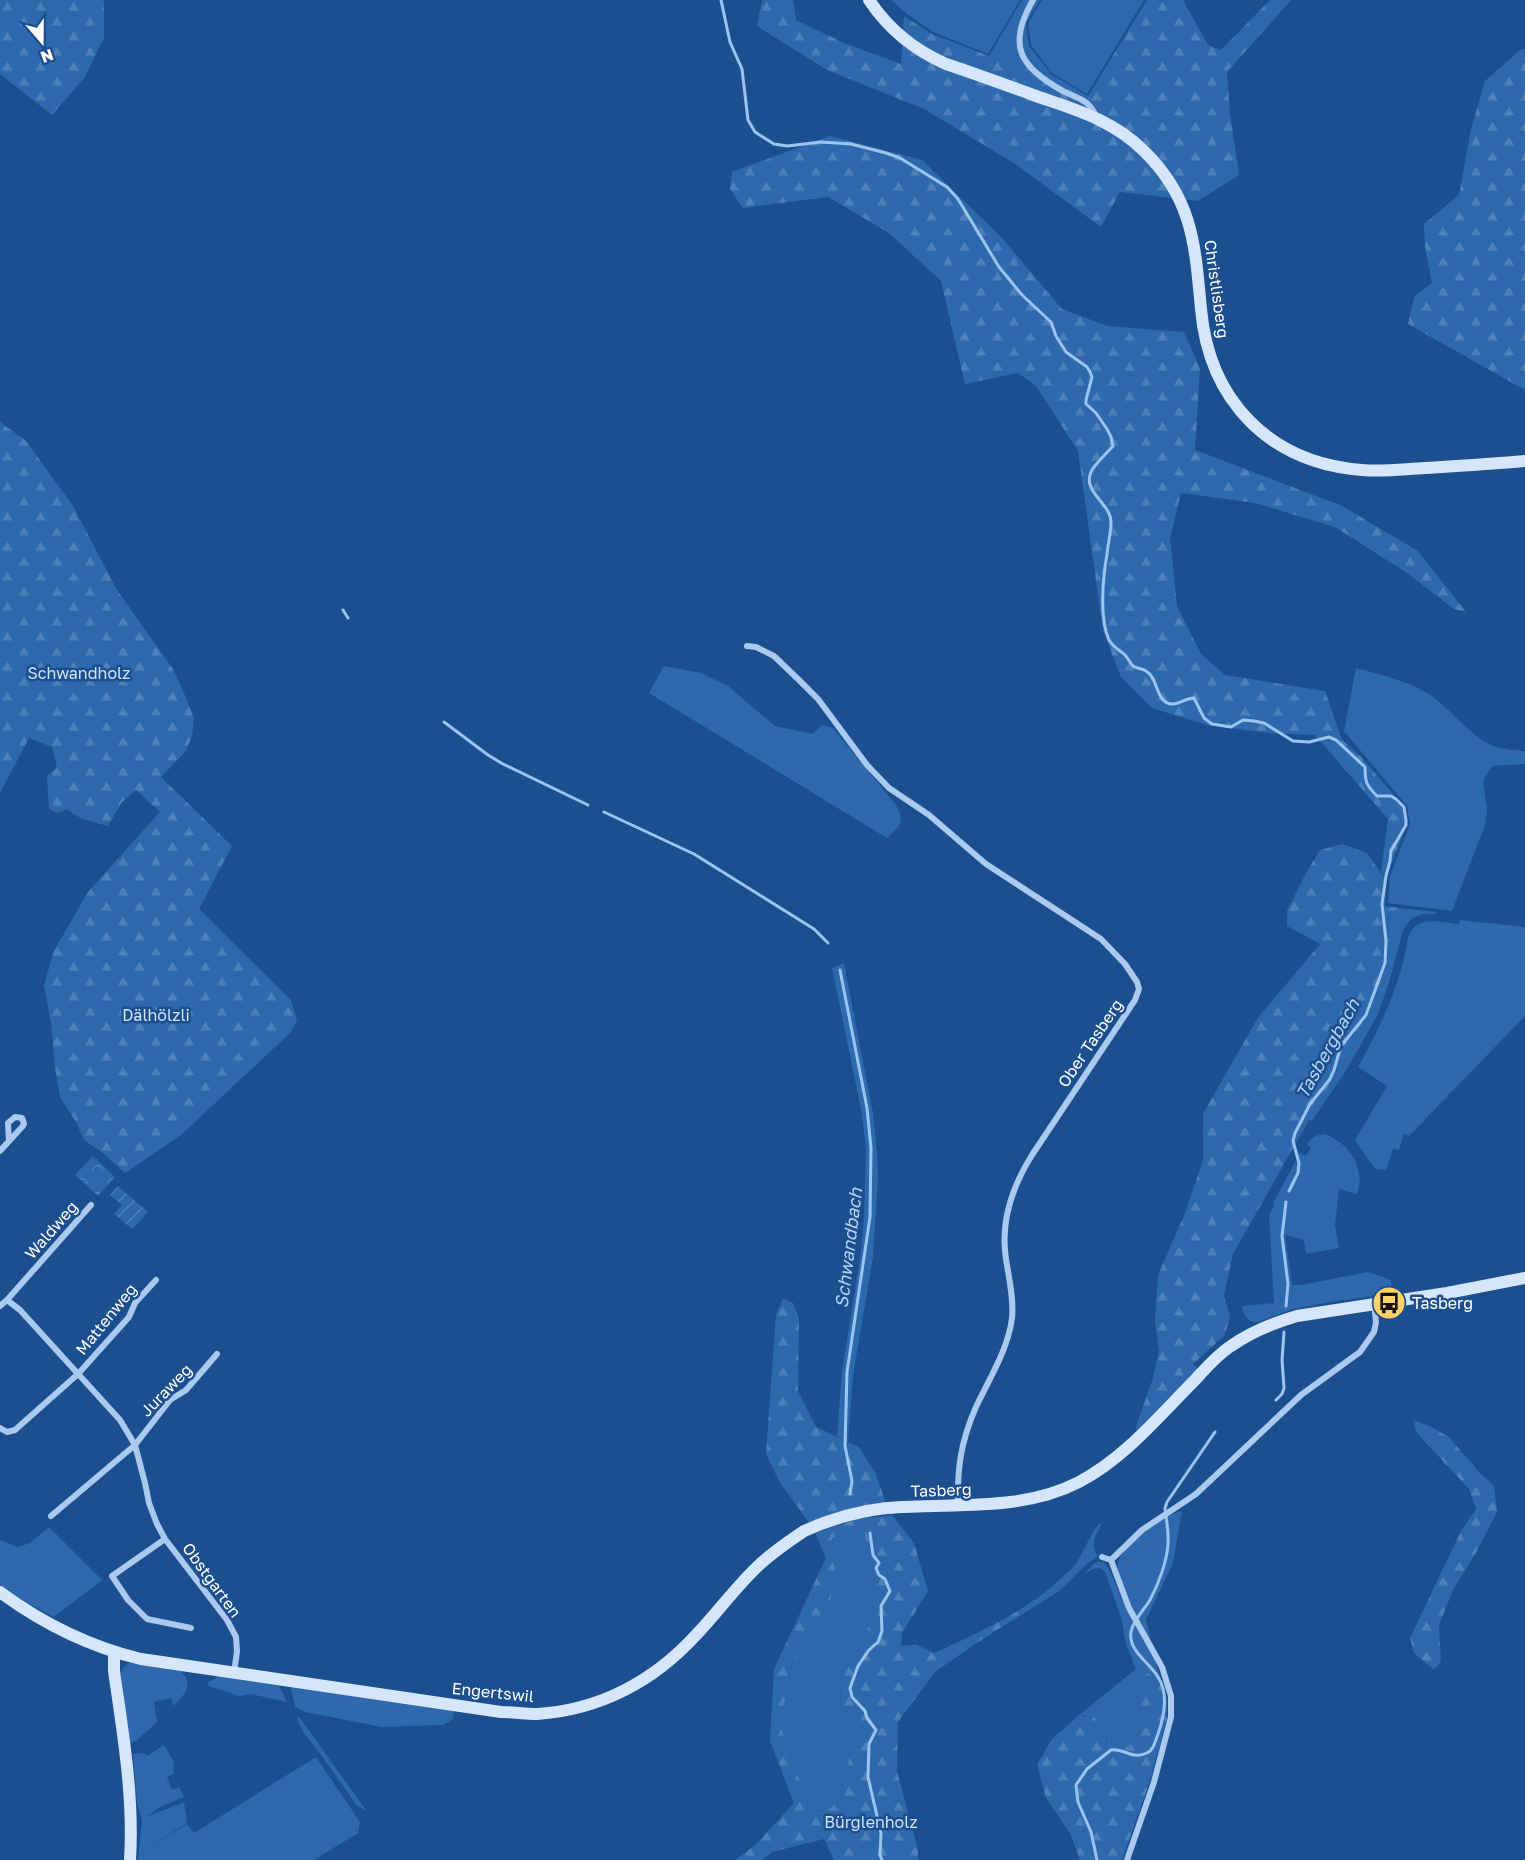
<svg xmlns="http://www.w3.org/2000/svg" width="1525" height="1860" font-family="'Golos Text',sans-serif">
<defs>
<pattern id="forest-firs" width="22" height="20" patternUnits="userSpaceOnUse" patternTransform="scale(1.5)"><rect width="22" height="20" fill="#2e69ad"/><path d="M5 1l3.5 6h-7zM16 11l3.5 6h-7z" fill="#4d80b9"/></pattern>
<pattern id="park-crowns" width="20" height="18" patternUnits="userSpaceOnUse" patternTransform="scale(1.5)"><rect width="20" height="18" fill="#2e69ad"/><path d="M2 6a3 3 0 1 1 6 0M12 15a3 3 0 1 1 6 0" fill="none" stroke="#4d80b9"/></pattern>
<pattern id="garden-furrows" width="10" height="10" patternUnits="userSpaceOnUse" patternTransform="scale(1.5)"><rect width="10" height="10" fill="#2e69ad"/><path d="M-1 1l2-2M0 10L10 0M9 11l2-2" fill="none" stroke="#4d80b9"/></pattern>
</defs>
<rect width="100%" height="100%" fill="#1b4f8f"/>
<path fill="#2e69ad" d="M 891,0 L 1020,0 L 988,54 L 933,32 L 907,14 Z
M 1022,0 L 1040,0 L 1026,23 L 1029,46 L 1052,75 L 989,56 Z
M 1042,0 L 1144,0 L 1087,94 L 1052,73 L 1031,45 L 1028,23 Z
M 664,666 L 701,673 L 728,686 L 775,726 L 813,734 L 822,725 L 833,728 L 896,805 C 906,823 900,825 887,838 L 649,693 Z
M 1356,668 C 1381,675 1405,680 1427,693 C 1451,708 1467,734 1493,746 C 1502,750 1515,750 1525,751 L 1525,764 L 1492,766 L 1483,781 L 1487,810 L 1485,825 L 1452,911 L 1388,903 L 1390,876 L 1410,824 L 1407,806 L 1344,731 Z
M 1399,908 L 1437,912 L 1435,914 L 1422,914 L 1411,919 L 1403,930 L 1389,983 L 1378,1014 L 1347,1069 L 1312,1121 L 1309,1120 L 1313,1104 L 1333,1081 L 1344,1047 L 1367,1018 L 1387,964 L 1391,942 L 1387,919 Z
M 1460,920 L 1525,927 L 1525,1016 L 1409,1136 L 1404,1134 L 1399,1150 L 1393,1149 L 1386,1170 L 1375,1169 L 1355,1140 L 1387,1086 L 1358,1067 C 1377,1033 1394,998 1404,959 C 1407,948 1406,933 1417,925 C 1428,918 1446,923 1459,924 Z
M 844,963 L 873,1113 L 877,1153 L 878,1177 L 873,1257 L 853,1375 L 848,1442 L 837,1436 L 842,1371 L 861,1252 L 864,1216 L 866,1148 L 861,1109 L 832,968 Z
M 1325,1134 C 1350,1144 1366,1168 1357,1194 L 1339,1189 L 1335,1226 L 1339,1248 L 1306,1254 L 1304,1240 L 1285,1235 L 1292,1285 L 1301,1285 L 1368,1272 L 1391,1280 L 1392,1294 C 1358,1298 1324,1302 1291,1310 C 1281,1312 1264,1321 1256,1322 C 1247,1322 1243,1314 1242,1306 L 1274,1303 L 1269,1216 L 1274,1205 L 1273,1203 L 1300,1153 L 1306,1156 L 1311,1148 L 1307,1144 C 1312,1137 1316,1135 1325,1134 Z
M 1193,1364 L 1198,1369 L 1136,1431 L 1142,1420 Z
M 1182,1511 L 1173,1563 L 1146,1620 L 1157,1668 L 1136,1680 L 1143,1727 L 1129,1746 L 1107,1744 L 1107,1735 L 1091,1716 L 1079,1715 L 1136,1669 L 1126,1644 L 1121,1617 L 1105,1572 L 1100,1568 L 1092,1569 L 1083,1576 C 1089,1569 1094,1559 1104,1562 L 1110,1571 L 1130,1617 L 1134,1611 C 1128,1597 1116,1578 1118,1563 C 1121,1546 1166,1513 1182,1511 Z
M 1100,1523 L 1101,1526 C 1095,1536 1090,1545 1098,1556 C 1083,1565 1072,1580 1059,1591 L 1060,1586 L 1054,1585 L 1076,1564 L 1094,1530 Z
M 49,1527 L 102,1580 L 54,1617 L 24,1601 L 0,1585 L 0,1540 L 18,1547 L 30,1543 Z
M 864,1531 L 874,1582 L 870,1622 L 864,1640 L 842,1673 L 840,1698 L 854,1738 L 839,1801 L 828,1810 L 811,1811 L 780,1725 L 792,1666 L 814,1626 L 835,1568 L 832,1538 Z
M 130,1662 L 180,1669 C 194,1686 186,1693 173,1706 L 171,1698 L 154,1702 L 157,1722 L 136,1741 L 131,1743 L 129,1742 L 121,1672 L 123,1668 Z
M 219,1676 L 279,1686 L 287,1702 L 251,1694 L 239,1696 L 209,1686 L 207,1683 Z
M 293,1686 L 454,1710 L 453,1719 L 443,1725 L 382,1727 L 305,1712 L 295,1707 L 291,1689 Z
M 298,1717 L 300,1718 L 366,1810 L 357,1806 L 322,1756 L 304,1733 L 297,1720 Z
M 164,1745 L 174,1762 L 173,1774 L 167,1777 L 172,1790 L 179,1787 L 184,1797 L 160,1807 L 146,1817 L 184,1802 L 187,1823 L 143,1851 L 187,1824 L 194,1833 L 316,1757 L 360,1822 L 358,1833 L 314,1860 L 138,1860 L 142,1819 L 137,1803 L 133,1754 L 144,1753 L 147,1756 Z"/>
<path fill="url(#forest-firs)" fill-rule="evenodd" d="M 0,0 L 104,0 L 104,37 L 85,77 L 52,115 L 0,74 Z
M 762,0 L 793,0 L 796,20 L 844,43 L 901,64 L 904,16 L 932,34 L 989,56 L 1052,75 L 1088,96 L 1147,0 L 1185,0 L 1184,2 L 1208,45 L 1221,50 L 1270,0 L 1291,0 L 1227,72 L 1230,113 L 1239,175 L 1198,201 L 1120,192 L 1101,227 L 1014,163 L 924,109 L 827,70 L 757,26 Z
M 1525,49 L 1525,390 L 1408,324 L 1414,297 L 1432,283 L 1425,247 L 1424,224 L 1459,195 L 1471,129 L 1485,81 L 1520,50 Z
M 830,136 L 922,160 L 1003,239 L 1062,309 L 1107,326 L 1184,332 L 1200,368 L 1195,450 L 1342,506 L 1418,551 L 1466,612 L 1454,609 L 1407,573 L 1335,527 L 1255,503 L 1181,493 L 1170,538 L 1177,606 L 1201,654 L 1225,675 L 1325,691 L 1342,740 L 1362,758 L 1404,807 L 1407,824 L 1386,878 L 1381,872 L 1388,819 L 1315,735 L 1269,733 L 1207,725 L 1152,708 L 1121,677 L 1103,631 L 1078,451 L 1036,386 L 1018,373 L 965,384 L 941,281 L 889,233 L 828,197 L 743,208 L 730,189 L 732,172 Z
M 0,422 L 26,441 L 73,506 L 117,590 L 173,669 L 184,693 L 194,718 L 192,736 L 186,751 L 161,777 L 232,846 L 199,909 L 291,1000 L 297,1020 L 290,1033 L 181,1135 L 125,1173 L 103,1153 L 84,1140 L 76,1122 L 60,1097 L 55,1068 L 51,1023 L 44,985 L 54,951 L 88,892 L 160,812 L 136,790 L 122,802 L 108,826 L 82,819 L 67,809 L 57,813 L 49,809 L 47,776 L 57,767 L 52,747 L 29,738 L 0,793 Z
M 1342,844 L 1367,853 L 1386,880 L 1385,906 L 1399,908 L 1387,919 L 1391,942 L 1387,964 L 1367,1018 L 1344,1047 L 1333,1081 L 1314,1104 L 1309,1120 L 1233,1254 L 1224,1296 L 1230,1317 L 1225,1335 L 1193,1364 L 1143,1420 L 1136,1431 L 1137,1423 L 1152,1381 L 1159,1352 L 1155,1320 L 1158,1275 L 1185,1213 L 1203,1160 L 1203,1114 L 1257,1019 L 1320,944 L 1287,926 L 1287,911 L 1306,873 L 1320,850 Z
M 783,1298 L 793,1303 L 799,1318 L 798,1391 L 816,1427 L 859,1447 L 876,1474 L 886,1504 C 857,1506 836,1512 809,1523 L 779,1481 L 766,1454 L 776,1315 Z
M 1414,1420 L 1429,1426 L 1449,1437 L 1478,1471 L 1494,1486 L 1497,1512 L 1476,1553 L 1454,1588 L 1439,1625 L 1441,1661 L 1434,1670 L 1414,1653 L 1410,1638 L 1461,1531 L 1476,1509 L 1469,1489 L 1416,1432 Z
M 892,1515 L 914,1543 L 928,1591 L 902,1633 L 901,1646 L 917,1645 L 934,1653 C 975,1635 1020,1614 1054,1585 L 1060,1585 L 1059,1591 L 975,1644 L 935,1672 L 898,1722 L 897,1771 L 918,1850 L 918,1860 L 834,1860 L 824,1839 L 772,1852 L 762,1860 L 735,1860 L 754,1846 L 794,1803 L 770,1741 L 774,1669 L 826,1558 L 815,1533 L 857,1519 ZM 864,1531 L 874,1582 L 870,1622 L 864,1640 L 842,1673 L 840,1698 L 854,1738 L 839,1801 L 828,1810 L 811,1811 L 780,1725 L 792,1666 L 814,1626 L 828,1617 L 835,1568 L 832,1538 Z
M 1157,1668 L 1167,1697 L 1167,1719 L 1150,1781 L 1122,1860 L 1080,1860 L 1071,1835 L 1046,1798 L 1037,1765 L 1051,1740 L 1079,1715 C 1083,1716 1086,1716 1089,1716 C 1103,1719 1107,1732 1107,1744 L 1129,1746 L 1143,1727 L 1136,1680 Z"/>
<path fill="url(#park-crowns)" d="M 93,1156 L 115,1177 L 98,1196 L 75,1175 Z"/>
<path fill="url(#garden-furrows)" d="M 118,1186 L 148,1212 L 132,1229 L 114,1214 L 122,1205 L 110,1195 Z"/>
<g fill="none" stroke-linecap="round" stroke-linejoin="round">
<path stroke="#9cc4f0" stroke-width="3" d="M 721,0 L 730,42 L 742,69 L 748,120 L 755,132 L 774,144 L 787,146 L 821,142 L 851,144 L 886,153 L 900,158 L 947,187 L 958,199 L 999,267 L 1022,295 L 1051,322 L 1056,336 L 1066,352 L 1087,367 L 1090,372 L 1092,377 L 1086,400 L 1086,404 L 1096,413 L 1107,429 L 1111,437 L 1113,446 C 1106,454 1097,462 1092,470 C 1080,491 1111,503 1111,522 C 1111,533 1108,543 1107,554 C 1103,577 1099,618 1109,640 C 1113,647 1119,650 1125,655 C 1128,658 1130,663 1133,666 C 1137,669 1142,668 1146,671 C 1159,678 1155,704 1173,704 C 1180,704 1186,698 1194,698 L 1204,718 L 1212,724 L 1231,727 L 1243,720 L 1254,721 L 1264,723 L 1293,741 L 1309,742 L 1329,737 L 1336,740 L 1365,767 C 1365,782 1366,785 1377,796 L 1391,796 L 1396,799 L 1404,807 L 1406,820 L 1406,825 L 1391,851 L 1390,861 L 1386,876 L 1382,904 L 1386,941 L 1385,963 L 1366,1015 L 1341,1046 L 1334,1070 L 1330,1079 L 1310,1104 L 1295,1133 L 1293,1141 L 1299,1163 L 1298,1173 L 1289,1191
M 343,610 L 348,618
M 444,722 L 488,755 L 503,764 L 588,805
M 604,812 L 694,854 L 814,929 L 828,943
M 840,970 L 867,1108 L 871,1148 L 870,1217 L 847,1372 L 845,1446 L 852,1481 L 850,1494
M 1286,1202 L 1282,1236 L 1288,1284 L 1286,1306
M 1276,1400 L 1282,1394 L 1284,1388 L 1282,1360 L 1284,1332
M 870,1533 L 873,1555 L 879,1563 L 876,1568 L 879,1575 L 885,1579 L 890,1591 L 881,1606 L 882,1631 L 878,1642 L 869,1650 L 858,1666 L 850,1688 L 852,1697 L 865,1711 L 867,1718 L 876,1730 L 869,1744 L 868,1777 L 881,1833 L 880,1855 L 882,1860
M 1097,1860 L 1091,1832 L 1078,1802 L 1076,1785 L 1087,1769 L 1111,1750 C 1124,1748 1132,1760 1147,1753 C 1154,1750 1155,1741 1158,1734 C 1164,1717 1169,1694 1158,1677 C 1150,1663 1128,1651 1131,1632 C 1133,1620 1144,1610 1150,1600 C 1158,1585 1167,1562 1168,1544 C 1169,1532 1166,1519 1165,1508 L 1167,1502 L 1215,1432"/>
<path stroke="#a9c9ee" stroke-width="6" d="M 1033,0 C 1007,45 1019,67 1063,91 C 1079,99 1088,99 1096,116
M 747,646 L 756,647 L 774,656 L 800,681 L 818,699 L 867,765 L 889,788 L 929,815 L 986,864 L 1101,939 L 1125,964 L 1137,982 L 1139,989 L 1135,1000 L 1032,1155 C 1012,1187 1000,1221 1006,1259 C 1009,1279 1014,1299 1012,1318 C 1008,1350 989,1379 976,1407 C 961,1441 957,1468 958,1505
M 0,1151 L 22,1127 L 24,1124 L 22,1118 L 15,1117 L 8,1123 L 9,1141
M 7,1300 L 20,1310 L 120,1420 L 135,1445 L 145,1483 L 149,1503 L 157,1524 L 165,1539 L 227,1620 L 236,1637 L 237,1651 L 234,1673
M 0,1306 L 7,1300 L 91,1205
M 0,1428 L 7,1432 L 15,1430 L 78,1374 L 129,1317 L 135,1303 L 156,1280
M 51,1516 L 135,1445 L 170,1400 L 186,1390 L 217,1354
M 165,1539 L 112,1576 L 128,1600 L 147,1619 L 191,1628
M 1102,1557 L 1111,1560
M 1111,1560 L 1142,1530 L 1196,1494 L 1301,1395 L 1360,1352 L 1374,1332 L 1376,1322 L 1374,1304
M 1111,1560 L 1129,1608 L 1162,1667 L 1171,1696 L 1171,1717 L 1154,1782 L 1127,1860"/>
<path stroke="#d6e6fa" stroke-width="12" d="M 869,0 C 889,30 914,50 946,64 C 976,74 1006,85 1036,96 C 1076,110 1113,120 1144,151 C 1193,199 1195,245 1201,309 C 1209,400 1269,463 1362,470 C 1383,472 1404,469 1425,468 C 1458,466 1492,464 1525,461
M 0,1592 C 42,1623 91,1647 141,1659 L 501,1712 C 513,1712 525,1714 537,1714 C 600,1710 654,1681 696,1635 C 717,1613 735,1588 757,1567 C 771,1553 788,1542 804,1531 C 831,1519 858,1511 887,1508 C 951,1502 1019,1513 1079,1482 C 1125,1458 1159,1416 1195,1380 C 1206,1368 1217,1355 1231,1346 C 1251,1332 1273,1323 1297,1316 L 1447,1293 L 1525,1278
M 114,1652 L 114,1671 C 123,1734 134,1797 130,1860"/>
</g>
<defs>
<g id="bus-disc" transform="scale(1.725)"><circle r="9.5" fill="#ffd166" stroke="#1b4f8f"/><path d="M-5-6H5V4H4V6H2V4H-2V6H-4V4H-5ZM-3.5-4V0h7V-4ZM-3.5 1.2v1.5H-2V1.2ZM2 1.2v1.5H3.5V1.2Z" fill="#111"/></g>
</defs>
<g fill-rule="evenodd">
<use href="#bus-disc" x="1389" y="1303"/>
</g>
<g text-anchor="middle" stroke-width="5" stroke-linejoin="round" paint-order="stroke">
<g font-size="16" fill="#fff" stroke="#1b4f8f">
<text transform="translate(1217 289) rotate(82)" y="6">Christlisberg</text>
<text transform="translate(1090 1043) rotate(-56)" y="6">Ober Tasberg</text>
<text transform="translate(51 1230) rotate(-49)" y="6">Waldweg</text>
<text transform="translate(106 1319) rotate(-51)" y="6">Mattenweg</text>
<text transform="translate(166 1390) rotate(-46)" y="6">Juraweg</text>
<text transform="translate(941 1490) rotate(-2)" y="6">Tasberg</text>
<text transform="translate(212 1580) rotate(54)" y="6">Obstgarten</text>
<text transform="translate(493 1692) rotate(6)" y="6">Engertswil</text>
</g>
<g font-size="16" fill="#cfe3fa" stroke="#1b4f8f">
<text x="79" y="679">Schwandholz</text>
<text x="156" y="1021">Dälhölzli</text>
<text x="871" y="1828">Bürglenholz</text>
</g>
<g font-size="16" fill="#fff" stroke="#1b4f8f" text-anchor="start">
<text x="1412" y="1309">Tasberg</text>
</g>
<g font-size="18" font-style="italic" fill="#b5d3f5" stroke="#1b4f8f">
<text transform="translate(1328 1049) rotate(-61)" y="6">Tasbergbach</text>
<text transform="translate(849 1248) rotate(-83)" y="6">Schwandbach</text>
</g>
</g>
<g transform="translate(42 42) rotate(160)" stroke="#1b4f8f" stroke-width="4.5" paint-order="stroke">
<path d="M0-4.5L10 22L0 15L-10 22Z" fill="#ffffff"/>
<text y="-9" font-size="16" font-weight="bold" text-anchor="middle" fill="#ffffff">N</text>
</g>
</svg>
